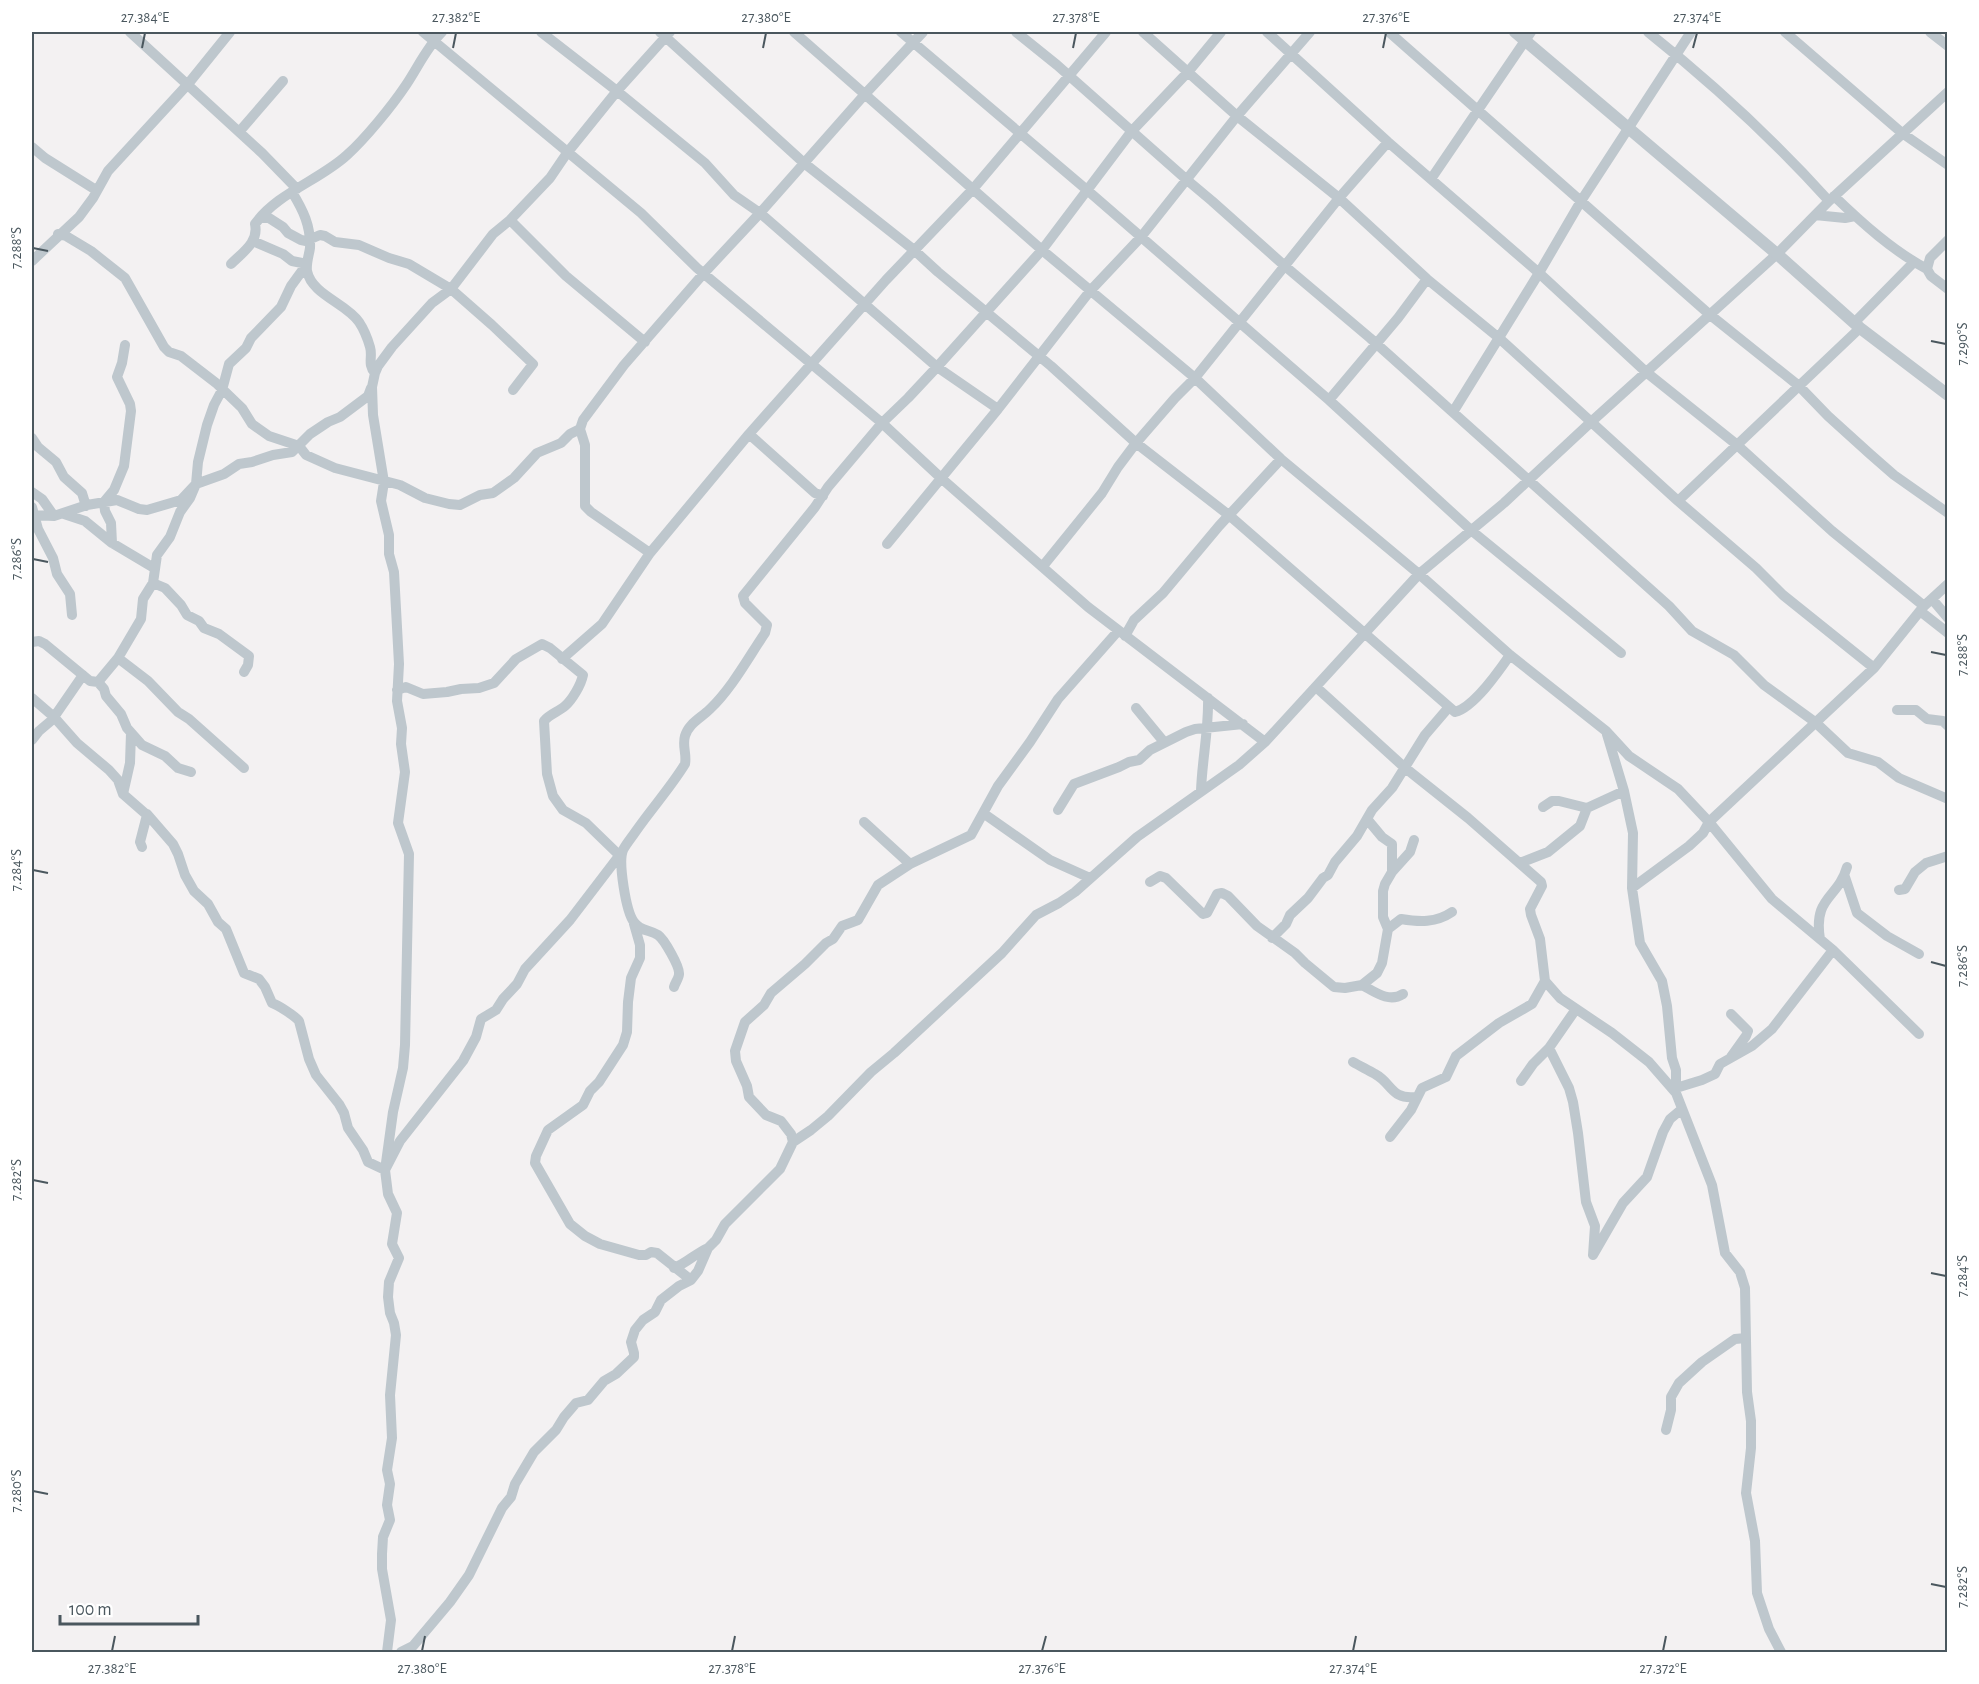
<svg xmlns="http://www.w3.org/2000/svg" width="1979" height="1684" font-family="'Alegreya Sans',sans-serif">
<rect width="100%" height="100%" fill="#f3f1f2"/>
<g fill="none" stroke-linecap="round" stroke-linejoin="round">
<path stroke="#bec7cd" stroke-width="10" d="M 130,32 L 262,153 L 297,189
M 423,32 L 641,213 L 697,268 L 882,423 L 941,478 L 1088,607 L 1265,742
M 541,32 L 617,91 L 705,163 L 734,195 L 760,213 L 866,93 L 923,32
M 660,32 L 804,163 L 914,250 L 938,272 L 1051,366 L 1136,443 L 1230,516 L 1455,712 C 1474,707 1499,671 1510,655
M 794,32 L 1042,250 L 1195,378 L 1281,459 L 1419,574 L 1510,655 L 1606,731 L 1629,756 L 1678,789 L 1709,822 L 1772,899 L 1833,950 L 1919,1034
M 901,32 L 1087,190 L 1329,400 L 1472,531 L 1621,653
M 1016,32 L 1057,65 L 1187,180 L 1212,201 L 1286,267 L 1370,338 L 1669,606 L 1692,631 L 1734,655 L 1764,685 L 1815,722 L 1848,753 L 1878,762 L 1899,778 L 1948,799
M 1143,32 L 1237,116 L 1339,198 L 1427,279 L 1499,338 L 1678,501 L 1756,568 L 1783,595 L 1874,668
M 1267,32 L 1388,142 L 1539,273 L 1646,372 L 1736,444 L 1832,531 L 1924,606
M 1389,32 L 1709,314 L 1799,386 L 1828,416 L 1870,454 L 1894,475 L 1948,513
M 1648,32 C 1712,83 1774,140 1829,201
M 1785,32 L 1902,133 L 1948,165
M 1930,32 L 1948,46
M 239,132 L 283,81
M 32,147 L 45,158 L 96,190
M 1431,179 L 1531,32
M 292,192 C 303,210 311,226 310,248 C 309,255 306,263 307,271 C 312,295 346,303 359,322 C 363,328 368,340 370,347 C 373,357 367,364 375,373
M 1834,196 C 1862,223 1893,251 1927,269
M 1815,215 L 1845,218 L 1855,216
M 260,218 L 269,218 L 283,227 L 288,233 L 301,240 L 306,241 L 320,235 L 325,236 L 335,242 L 359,245 L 389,258 L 409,264 L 451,289 L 492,325 L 533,364 L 513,390
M 510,220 L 566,276 L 645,342
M 58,234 L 66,236 L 91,251 L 125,278 L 164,347 L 169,352 L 181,356 L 216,383 L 242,408 L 252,424 L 269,436 L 299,446 L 306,455 L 335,468 L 400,485 L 425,498 L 449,504 L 460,505 L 480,495 L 493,493 L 514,478 L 537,453 L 561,443 L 570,434 L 580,429
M 1948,240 L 1930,258 L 1927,269 L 1931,276 L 1948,289
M 253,241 L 283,254 L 292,261 L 307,264
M 32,261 L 79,217 L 93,198 L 108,171 L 188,84 L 230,32
M 231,264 C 243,252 259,242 255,224 C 277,193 320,180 347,155 C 365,139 392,106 406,85 C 418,67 427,47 442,32
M 1854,323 L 1914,262
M 1329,400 L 1398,318 L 1427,279
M 1453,412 L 1539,273 L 1581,201 L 1691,32
M 749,434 L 815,493 L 823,496
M 32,438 L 38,447 L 56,462 L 64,477 L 82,493 L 86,506
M 32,492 L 42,499 L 54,516
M 1678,501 L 1860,328
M 32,507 L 38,529 L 53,558 L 57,574 L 70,594 L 72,615
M 64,514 L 85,521 L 112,543 L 154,568
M 32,515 L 54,516 L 87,505 L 117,500 L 139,509 L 147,510 L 181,500 L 196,484 L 224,474 L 239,464 L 252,462 L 273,455 L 292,452 L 310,434 L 328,422 L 340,417 L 368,396 L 371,388
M 112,543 L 111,523 L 105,511 L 104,502 L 114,490 L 124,466 L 131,411 L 130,404 L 117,377 L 122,363 L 125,345
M 887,544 L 998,409 L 1090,291 L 1141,237 L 1237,116 L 1310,32
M 650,553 L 591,512 L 585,506 L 585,445 L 580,429 L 583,420 L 624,365 L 704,273 L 760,213 L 937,367 L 998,409
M 1043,566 L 1102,493 L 1118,467 L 1136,443 L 1175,398 L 1195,378 L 1339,198 L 1388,142
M 153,583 L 165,588 L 181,605 L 187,615 L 199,621 L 204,628 L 219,634 L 249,656 L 248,665 L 244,672
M 1932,599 L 1948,618
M 1920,611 L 1948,633
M 1125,636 L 1134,620 L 1163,593 L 1219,526 L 1281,459
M 32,642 L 39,641 L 45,644 L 90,681 L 98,682 L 118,658 L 141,619 L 143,599 L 153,583 L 157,555 L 170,537 L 180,512 L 190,498 L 196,484 L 198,462 L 207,425 L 214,405 L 222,390 L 229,364 L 246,348 L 251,338 L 281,307 L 291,286 L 307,264
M 118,658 L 148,681 L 178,712 L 189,719 L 244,768
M 562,659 L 602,624 L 650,553 L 749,434 L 886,280 L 973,189 L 1106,32
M 98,682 L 104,689 L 106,696 L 121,714 L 127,728 L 142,745 L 165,756 L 178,768 L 191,772
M 1316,687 L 1404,767 L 1468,818 L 1541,882 L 1542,886 L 1530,909 L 1531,915 L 1540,939 L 1545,981 L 1560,998 L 1612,1033 L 1649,1062 L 1676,1093 L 1712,1185 L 1725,1253 L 1740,1272 L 1745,1288 L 1747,1392 L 1751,1421 L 1751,1448 L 1746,1493 L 1755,1541 L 1757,1593 L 1769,1629 L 1781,1652
M 397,690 L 406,687 L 423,694 L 447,692 L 461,689 L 479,688 L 494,683 L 516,659 L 542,644 L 550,648 L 583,675 C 581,685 572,700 565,706 C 558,712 550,714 544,721 L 547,774 L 553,796 L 563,810 L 586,823 L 619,855
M 32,698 L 54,717 L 77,743 L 109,770 L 118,780 L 123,794
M 1136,708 L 1164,742
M 1897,710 L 1916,710 L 1927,719 L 1943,721 L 1948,726
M 1606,731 L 1624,791 L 1633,833 L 1632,888 L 1640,943 L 1662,981 L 1667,1006 L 1672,1058 L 1676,1070 L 1676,1093
M 131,733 L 130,763 L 123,794 L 147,815 L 140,842 L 142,847
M 32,740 L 39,731 L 52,720 L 83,675
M 1201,791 C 1202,760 1209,729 1208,698
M 1543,807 L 1552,801 L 1559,801 L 1587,808
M 1058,810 L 1074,784 L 1119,767 L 1129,762 L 1139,760 L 1150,750 L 1186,732 L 1195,729 L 1243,724
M 983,813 L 1050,860 L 1090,878
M 147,814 L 173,844 L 178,854 L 185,875 L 194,891 L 208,904 L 218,922 L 226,929 L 244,973 L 259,979 L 265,987 L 272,1003 C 278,1005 295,1016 299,1021 L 309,1059 L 316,1075 L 339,1104 L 344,1113 L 348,1128 L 363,1150 L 368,1162 L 385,1170 L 400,1141 L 463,1061 L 476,1037 L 481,1019 L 496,1010 L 503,999 L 517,984 L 525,969 L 570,920 L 622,852
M 1367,819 L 1382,837 L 1392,844 L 1392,872
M 864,822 L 910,864
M 1520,863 L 1548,852 L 1580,826 L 1587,808 L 1624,791
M 1845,877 L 1857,913 L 1887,936 L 1919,954
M 1150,882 L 1160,876 L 1166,878 L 1203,914 L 1207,913 L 1217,894 L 1222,893 L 1228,896 L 1257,926 L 1295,953 L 1305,963 L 1334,987 L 1345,988 L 1362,985
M 1632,888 L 1689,846 L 1703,833 L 1709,822 L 1874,668 L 1924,606 L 1948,584
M 1899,890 L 1905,889 L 1915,872 L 1926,863 L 1948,856
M 634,924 L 640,945 L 640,958 L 631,978 L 628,1002 L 627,1032 L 623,1045 L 599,1082 L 590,1091 L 583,1105 L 548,1130 L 536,1156 L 535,1163 L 570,1224 L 585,1236 L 600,1244 L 639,1255 L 646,1255 L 651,1252 L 657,1253 L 691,1280
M 1388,929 L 1401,919 C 1419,922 1436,923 1452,912
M 1272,938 L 1286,924 L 1290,915 L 1308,898 L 1323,878 L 1328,875 L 1335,862 L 1357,836 L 1372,810 L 1392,788 L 1425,735 L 1449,707
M 1820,939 C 1813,896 1838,899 1847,867
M 674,987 C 675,983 679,978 679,974 C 680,967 664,939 658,935 C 650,930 640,931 634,922 C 626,912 618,862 623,850 C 626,844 632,837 636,831 C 652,808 671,787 685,764 C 687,754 682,746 685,736 C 689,723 701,718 710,709 C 732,688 748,658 765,633 L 767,625 L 745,603 L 743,596 L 815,507 L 828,487 L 882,423 L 908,398 L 937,367 L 1042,250 L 1131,132 L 1188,72 L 1221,32
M 1403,994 C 1389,1003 1375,992 1362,985 L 1377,973 L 1382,963 L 1388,929 L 1383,917 L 1383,891 L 1385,884 L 1392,872 L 1410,852 L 1414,840
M 1576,1009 L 1549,1048 L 1569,1088 L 1573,1102 L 1578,1133 L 1586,1202 L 1595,1226 L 1593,1255
M 1731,1057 L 1746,1036 L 1748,1031 L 1731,1014
M 1353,1062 C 1360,1066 1368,1070 1375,1074 C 1392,1083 1391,1100 1416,1097
M 1521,1081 L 1533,1064 L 1549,1048
M 1676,1088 L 1702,1080 L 1715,1074 L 1720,1064 L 1752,1046 L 1772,1029 L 1833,950
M 1390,1137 L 1411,1110 L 1422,1088 L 1446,1077 L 1456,1056 L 1499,1023 L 1532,1004 L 1545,981
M 793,1142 L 791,1134 L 781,1121 L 766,1115 L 749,1097 L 747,1086 L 736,1061 L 735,1051 L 745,1022 L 764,1005 L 771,993 L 805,964 L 826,943 L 833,939 L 842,926 L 858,920 L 878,885 L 910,864 L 971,835 L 998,786 L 1030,742 L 1058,699 L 1118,631
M 1593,1255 L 1623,1203 L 1647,1177 L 1663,1132 L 1670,1119 L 1682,1109
M 674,1268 C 687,1263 696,1253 708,1248
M 1666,1430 L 1671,1410 L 1671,1397 L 1679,1383 L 1702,1362 L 1735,1339 L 1746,1338
M 387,1652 L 391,1620 L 382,1569 L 382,1554 L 383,1537 L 390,1520 L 387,1505 L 390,1484 L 387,1470 L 392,1438 L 390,1395 L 396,1335 L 394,1323 L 390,1313 L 388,1297 L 389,1282 L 399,1258 L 392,1244 L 397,1213 L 388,1194 L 385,1170 L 393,1112 L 403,1068 L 405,1045 L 409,854 L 398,823 L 405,772 L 401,744 L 402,728 L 397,701 L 399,664 L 394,572 L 389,554 L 389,535 L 381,501 L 384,482 L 373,415 L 372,387 L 375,373 L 378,366 L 392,347 L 432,303 L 451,289 L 493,234 L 510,220 L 550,178 L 567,153 L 617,91 L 670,32
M 401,1652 L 413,1646 L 450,1602 L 469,1575 L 502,1508 L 511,1497 L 515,1484 L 534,1452 L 556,1430 L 564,1417 L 576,1403 L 588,1400 L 604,1381 L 616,1374 L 634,1357 L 634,1353 L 631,1342 L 635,1330 L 643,1320 L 655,1312 L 661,1300 L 679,1286 L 691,1280 L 698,1271 L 708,1248 L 716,1240 L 725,1224 L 780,1169 L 793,1142 L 811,1130 L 828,1116 L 871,1072 L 894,1053 L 1002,953 L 1036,915 L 1059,903 L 1075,892 L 1137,837 L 1239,765 L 1265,742 L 1419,574 L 1504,503 L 1591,422 L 1777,254 L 1829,201 L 1948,92"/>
<path stroke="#bec7cd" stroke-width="12" d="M 1515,32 L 1777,254 L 1860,328 L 1948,395"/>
</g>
<path fill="none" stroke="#4a575e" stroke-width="2" d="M 142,48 L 145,33M 453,48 L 456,33M 763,48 L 766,33M 1073,48 L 1076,33M 1383,48 L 1386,33M 1693,48 L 1697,33M 33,248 L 48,251M 1931,341 L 1946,344M 33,559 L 48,562M 1931,652 L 1946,655M 33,870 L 48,873M 1931,962 L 1946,966M 33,1180 L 48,1183M 1931,1273 L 1946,1276M 33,1491 L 48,1494M 1931,1584 L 1946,1587M 112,1651 L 115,1636M 422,1651 L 425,1636M 732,1651 L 735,1636M 1042,1651 L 1046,1636M 1353,1651 L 1356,1636M 1663,1651 L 1666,1636"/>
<rect width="1979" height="1684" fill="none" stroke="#ffffff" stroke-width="66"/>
<path d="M60 1615v9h138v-9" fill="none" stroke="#4a575e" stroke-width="3"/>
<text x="69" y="1615" font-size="18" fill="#4a575e" stroke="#ffffff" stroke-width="4.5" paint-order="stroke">100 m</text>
<rect x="33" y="33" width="1913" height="1618" fill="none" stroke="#4a575e" stroke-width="2"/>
<g font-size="15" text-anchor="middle" fill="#4a575e">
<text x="145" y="22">27.384°E</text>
<text x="456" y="22">27.382°E</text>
<text x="766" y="22">27.380°E</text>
<text x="1076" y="22">27.378°E</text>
<text x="1386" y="22">27.376°E</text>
<text x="1697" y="22">27.374°E</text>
<text transform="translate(16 248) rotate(-90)" y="5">7.288°S</text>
<text transform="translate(1962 344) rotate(-90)" y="5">7.290°S</text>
<text transform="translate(16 559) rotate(-90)" y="5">7.286°S</text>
<text transform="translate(1962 655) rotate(-90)" y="5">7.288°S</text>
<text transform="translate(16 870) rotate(-90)" y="5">7.284°S</text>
<text transform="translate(1962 966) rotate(-90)" y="5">7.286°S</text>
<text transform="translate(16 1180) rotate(-90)" y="5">7.282°S</text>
<text transform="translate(1962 1276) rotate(-90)" y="5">7.284°S</text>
<text transform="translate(16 1491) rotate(-90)" y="5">7.280°S</text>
<text transform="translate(1962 1587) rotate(-90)" y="5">7.282°S</text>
<text x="112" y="1673">27.382°E</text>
<text x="422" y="1673">27.380°E</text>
<text x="732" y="1673">27.378°E</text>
<text x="1042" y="1673">27.376°E</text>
<text x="1353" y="1673">27.374°E</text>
<text x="1663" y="1673">27.372°E</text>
</g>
</svg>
